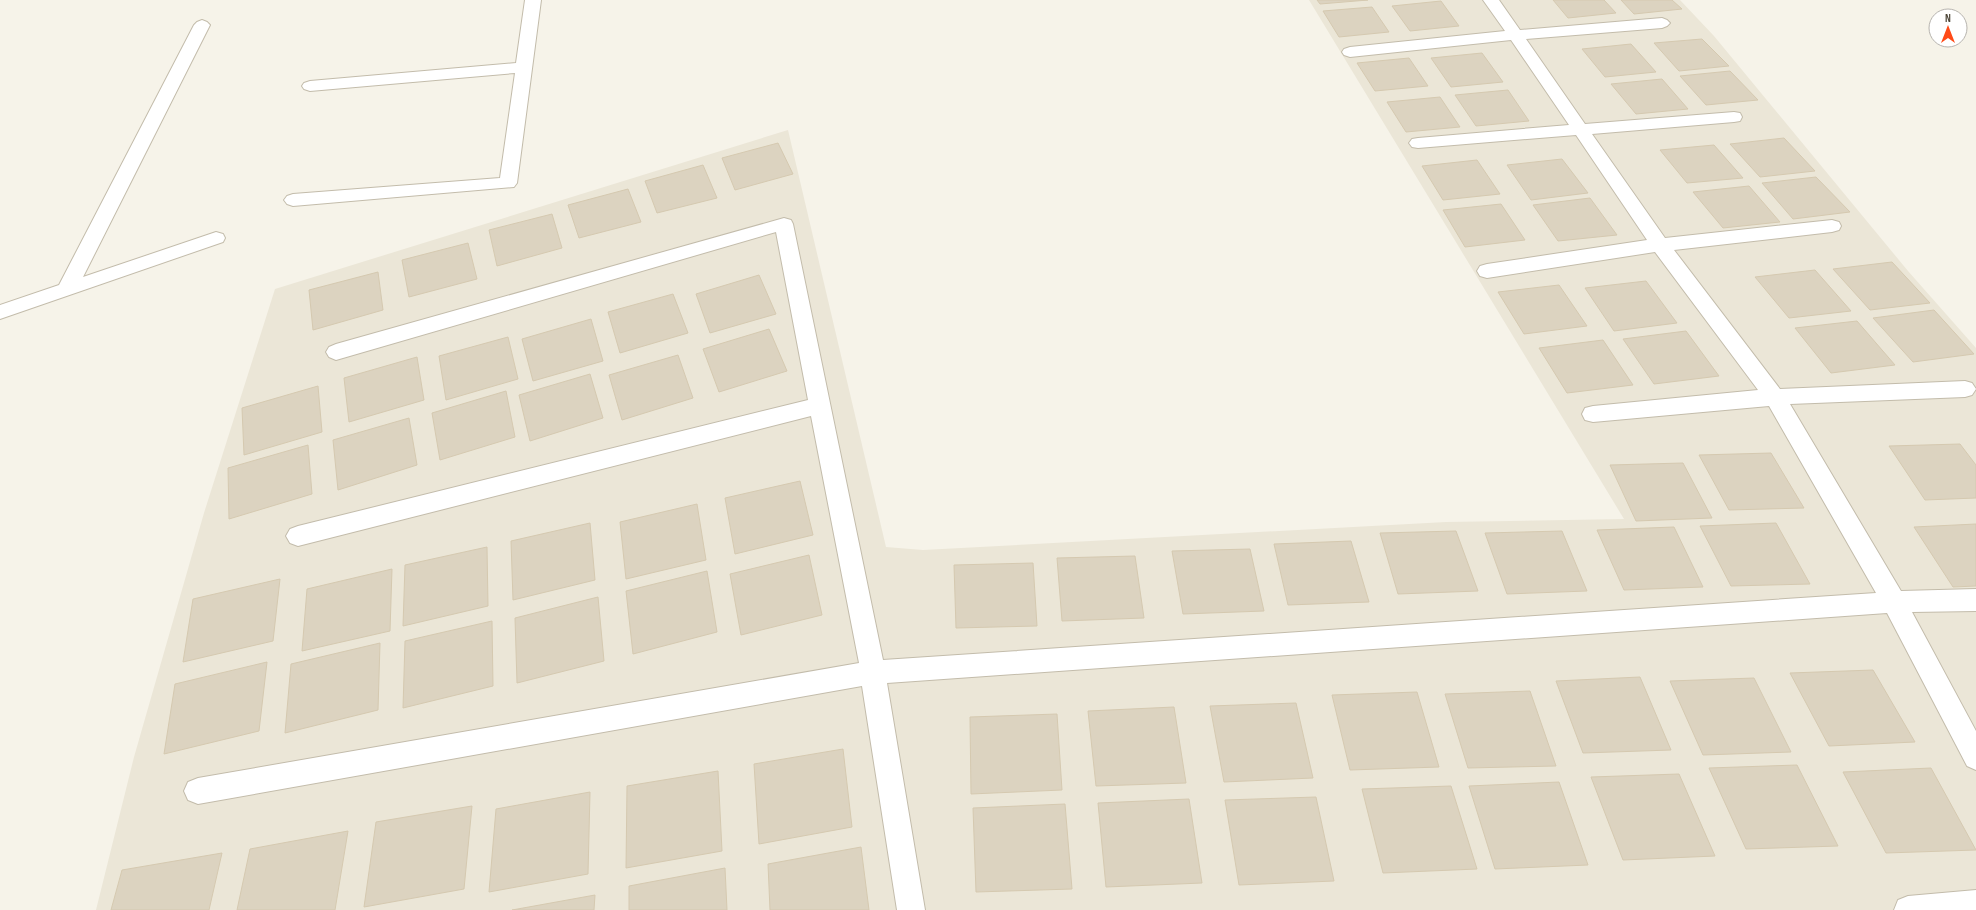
<svg xmlns="http://www.w3.org/2000/svg" width="1976" height="910" font-family="'Sofia Sans Condensed',sans-serif">
<rect width="100%" height="100%" fill="#f6f3e9"/>
<path fill="#ebe6d7" d="M 1309,0 L 1680,0 L 1714,36 L 1908,271 L 1976,348 L 1976,910 L 96,910 L 134,757 L 204,513 L 275,289 L 788,130 L 886,547 L 923,550 L 1446,522 L 1624,519 Z"/>
<path fill="#dcd3c0" stroke="#d5c9b0" d="M 1317,0 L 1368,0 L 1320,4 Z
M 1553,0 L 1604,0 L 1616,13 L 1568,18 Z
M 1621,0 L 1672,0 L 1682,9 L 1634,14 Z
M 1441,1 L 1459,26 L 1410,31 L 1392,6 Z
M 1372,7 L 1389,32 L 1339,37 L 1323,11 Z
M 1702,39 L 1729,66 L 1679,71 L 1654,43 Z
M 1631,44 L 1656,72 L 1605,77 L 1582,49 Z
M 1482,53 L 1503,82 L 1451,87 L 1431,58 Z
M 1409,58 L 1428,86 L 1375,91 L 1357,63 Z
M 1730,71 L 1758,100 L 1706,105 L 1680,76 Z
M 1662,79 L 1688,109 L 1636,114 L 1611,84 Z
M 1508,90 L 1529,121 L 1476,126 L 1455,95 Z
M 1440,97 L 1460,127 L 1406,132 L 1387,102 Z
M 1784,138 L 1815,171 L 1760,177 L 1730,144 Z
M 778,143 L 793,174 L 735,190 L 722,158 Z
M 1714,145 L 1743,178 L 1687,183 L 1660,150 Z
M 1562,159 L 1588,193 L 1531,200 L 1507,165 Z
M 1477,160 L 1500,194 L 1443,200 L 1422,166 Z
M 703,165 L 717,198 L 657,213 L 645,181 Z
M 1816,177 L 1850,212 L 1793,219 L 1762,183 Z
M 1749,186 L 1780,222 L 1723,228 L 1693,192 Z
M 628,189 L 641,222 L 579,238 L 568,205 Z
M 1590,198 L 1617,235 L 1558,241 L 1533,205 Z
M 1501,204 L 1525,240 L 1465,247 L 1443,210 Z
M 552,214 L 562,248 L 497,266 L 489,230 Z
M 468,243 L 477,279 L 409,297 L 402,260 Z
M 1892,262 L 1930,303 L 1870,310 L 1833,269 Z
M 1815,270 L 1851,311 L 1789,318 L 1755,277 Z
M 378,272 L 383,310 L 313,330 L 309,290 Z
M 759,275 L 776,314 L 710,333 L 696,294 Z
M 1646,281 L 1677,323 L 1614,331 L 1585,288 Z
M 1559,285 L 1587,326 L 1524,334 L 1498,292 Z
M 673,294 L 688,333 L 620,353 L 608,312 Z
M 1934,310 L 1974,354 L 1913,362 L 1873,318 Z
M 591,319 L 603,361 L 533,381 L 522,339 Z
M 1857,321 L 1895,365 L 1831,373 L 1795,328 Z
M 769,329 L 787,371 L 719,392 L 703,349 Z
M 1686,331 L 1719,376 L 1654,384 L 1623,339 Z
M 508,337 L 518,379 L 446,400 L 439,356 Z
M 1603,340 L 1633,385 L 1567,393 L 1539,348 Z
M 678,355 L 693,398 L 622,420 L 609,375 Z
M 417,357 L 424,400 L 349,422 L 344,378 Z
M 590,374 L 603,418 L 530,441 L 519,395 Z
M 318,386 L 322,432 L 244,455 L 242,408 Z
M 506,391 L 515,437 L 440,460 L 432,413 Z
M 409,418 L 417,465 L 338,490 L 333,440 Z
M 1960,444 L 1976,465 L 1976,498 L 1925,500 L 1889,446 Z
M 308,445 L 312,494 L 229,519 L 228,468 Z
M 1771,453 L 1804,508 L 1729,510 L 1699,455 Z
M 1683,463 L 1712,518 L 1636,521 L 1610,465 Z
M 800,481 L 813,535 L 735,554 L 725,498 Z
M 697,504 L 706,560 L 626,579 L 620,522 Z
M 590,523 L 595,580 L 513,600 L 511,541 Z
M 1776,523 L 1810,584 L 1731,586 L 1700,526 Z
M 1976,524 L 1976,586 L 1953,587 L 1914,527 Z
M 1674,527 L 1703,587 L 1624,590 L 1597,530 Z
M 1456,531 L 1478,591 L 1398,594 L 1380,533 Z
M 1562,531 L 1587,591 L 1507,594 L 1485,533 Z
M 1351,541 L 1369,602 L 1288,605 L 1274,544 Z
M 487,547 L 488,606 L 403,626 L 405,565 Z
M 1250,549 L 1264,611 L 1183,614 L 1172,551 Z
M 809,555 L 822,615 L 741,635 L 730,574 Z
M 1135,556 L 1144,618 L 1062,621 L 1057,558 Z
M 1033,563 L 1037,626 L 956,628 L 954,565 Z
M 392,569 L 390,631 L 302,651 L 307,589 Z
M 707,571 L 717,632 L 633,654 L 626,591 Z
M 280,579 L 273,641 L 183,662 L 193,599 Z
M 598,597 L 604,661 L 517,683 L 515,618 Z
M 492,621 L 493,686 L 403,708 L 405,641 Z
M 380,643 L 378,710 L 285,733 L 291,664 Z
M 267,662 L 259,731 L 164,754 L 175,684 Z
M 1873,670 L 1915,742 L 1829,746 L 1790,673 Z
M 1640,677 L 1671,750 L 1583,753 L 1556,681 Z
M 1754,678 L 1791,752 L 1703,755 L 1670,681 Z
M 1530,691 L 1556,766 L 1468,768 L 1445,694 Z
M 1417,692 L 1439,767 L 1350,770 L 1332,695 Z
M 1296,703 L 1313,778 L 1224,782 L 1210,706 Z
M 1174,707 L 1186,783 L 1096,786 L 1088,711 Z
M 1057,714 L 1062,790 L 971,794 L 970,717 Z
M 843,749 L 852,827 L 759,844 L 754,764 Z
M 1797,765 L 1838,846 L 1746,849 L 1709,768 Z
M 1931,768 L 1976,850 L 1886,853 L 1843,772 Z
M 718,771 L 722,851 L 626,868 L 627,786 Z
M 1679,774 L 1715,856 L 1623,860 L 1591,777 Z
M 1559,782 L 1588,865 L 1495,869 L 1469,786 Z
M 1451,786 L 1477,869 L 1383,873 L 1362,789 Z
M 590,792 L 588,874 L 489,892 L 496,809 Z
M 1316,797 L 1334,881 L 1239,885 L 1225,800 Z
M 1189,799 L 1202,883 L 1106,887 L 1098,803 Z
M 1065,804 L 1072,889 L 976,892 L 973,808 Z
M 472,806 L 464,889 L 364,907 L 376,822 Z
M 348,831 L 335,910 L 237,910 L 250,849 Z
M 861,847 L 869,910 L 770,910 L 768,864 Z
M 222,853 L 209,910 L 111,910 L 122,870 Z
M 725,868 L 727,910 L 629,910 L 629,886 Z
M 595,895 L 594,910 L 512,910 Z"/>
<g fill="none" stroke-linecap="round" stroke-linejoin="round">
<g stroke="#c3bcab" stroke-width="2">
<path id="minor" d="M 525,0 L 541,0 L 517,183 L 514,187 L 293,206 L 287,204 L 284,200 L 287,196 L 293,194 L 500,178 L 515,73 L 310,91 L 304,89 L 302,86 L 304,83 L 310,81 L 516,63 Z
M 1483,0 L 1499,0 L 1520,30 L 1662,18 L 1667,20 L 1670,23 L 1667,26 L 1662,28 L 1526,39 L 1585,124 L 1734,112 L 1740,113 L 1742,117 L 1740,121 L 1734,122 L 1592,134 L 1665,238 L 1832,220 L 1839,222 L 1841,226 L 1839,230 L 1832,232 L 1674,250 L 1780,389 L 1965,381 L 1972,383 L 1976,389 L 1972,395 L 1965,397 L 1790,404 L 1901,591 L 1976,589 L 1976,611 L 1912,612 L 1976,731 L 1976,770 L 1967,766 L 1887,613 L 887,683 L 925,910 L 897,910 L 862,686 L 198,804 L 188,800 L 184,791 L 188,782 L 198,778 L 859,663 L 811,416 L 298,546 L 290,543 L 286,536 L 290,529 L 298,526 L 808,400 L 776,232 L 336,360 L 329,357 L 326,352 L 329,347 L 336,344 L 784,218 L 791,220 L 793,224 L 883,660 L 1876,593 L 1769,406 L 1593,422 L 1585,420 L 1582,414 L 1585,408 L 1593,406 L 1758,390 L 1655,252 L 1487,278 L 1480,276 L 1477,271 L 1480,266 L 1487,264 L 1647,240 L 1576,135 L 1418,148 L 1412,147 L 1409,143 L 1412,139 L 1418,138 L 1569,125 L 1511,40 L 1350,57 L 1344,55 L 1342,52 L 1344,49 L 1350,47 L 1505,31 Z
M 202,20 L 207,22 L 210,25 L 83,277 L 216,232 L 223,234 L 225,238 L 223,242 L 0,319 L 0,305 L 59,285 L 194,25 L 197,22 Z
M 1976,890 L 1976,910 L 1894,910 L 1898,900 L 1908,896 Z"/>
</g>
<use href="#minor" fill="#fff" fill-rule="evenodd"/>
</g>
<g transform="translate(1948 28)"><circle r="19" fill="#ffffff" stroke="#b7b4af"/>
<path d="M0-3L7 15L0 10L-7 15Z" fill="#ff4a17"/>
<text y="-6" font-size="11" font-weight="bold" text-anchor="middle" fill="#4b4436">N</text>
</g>
</svg>
